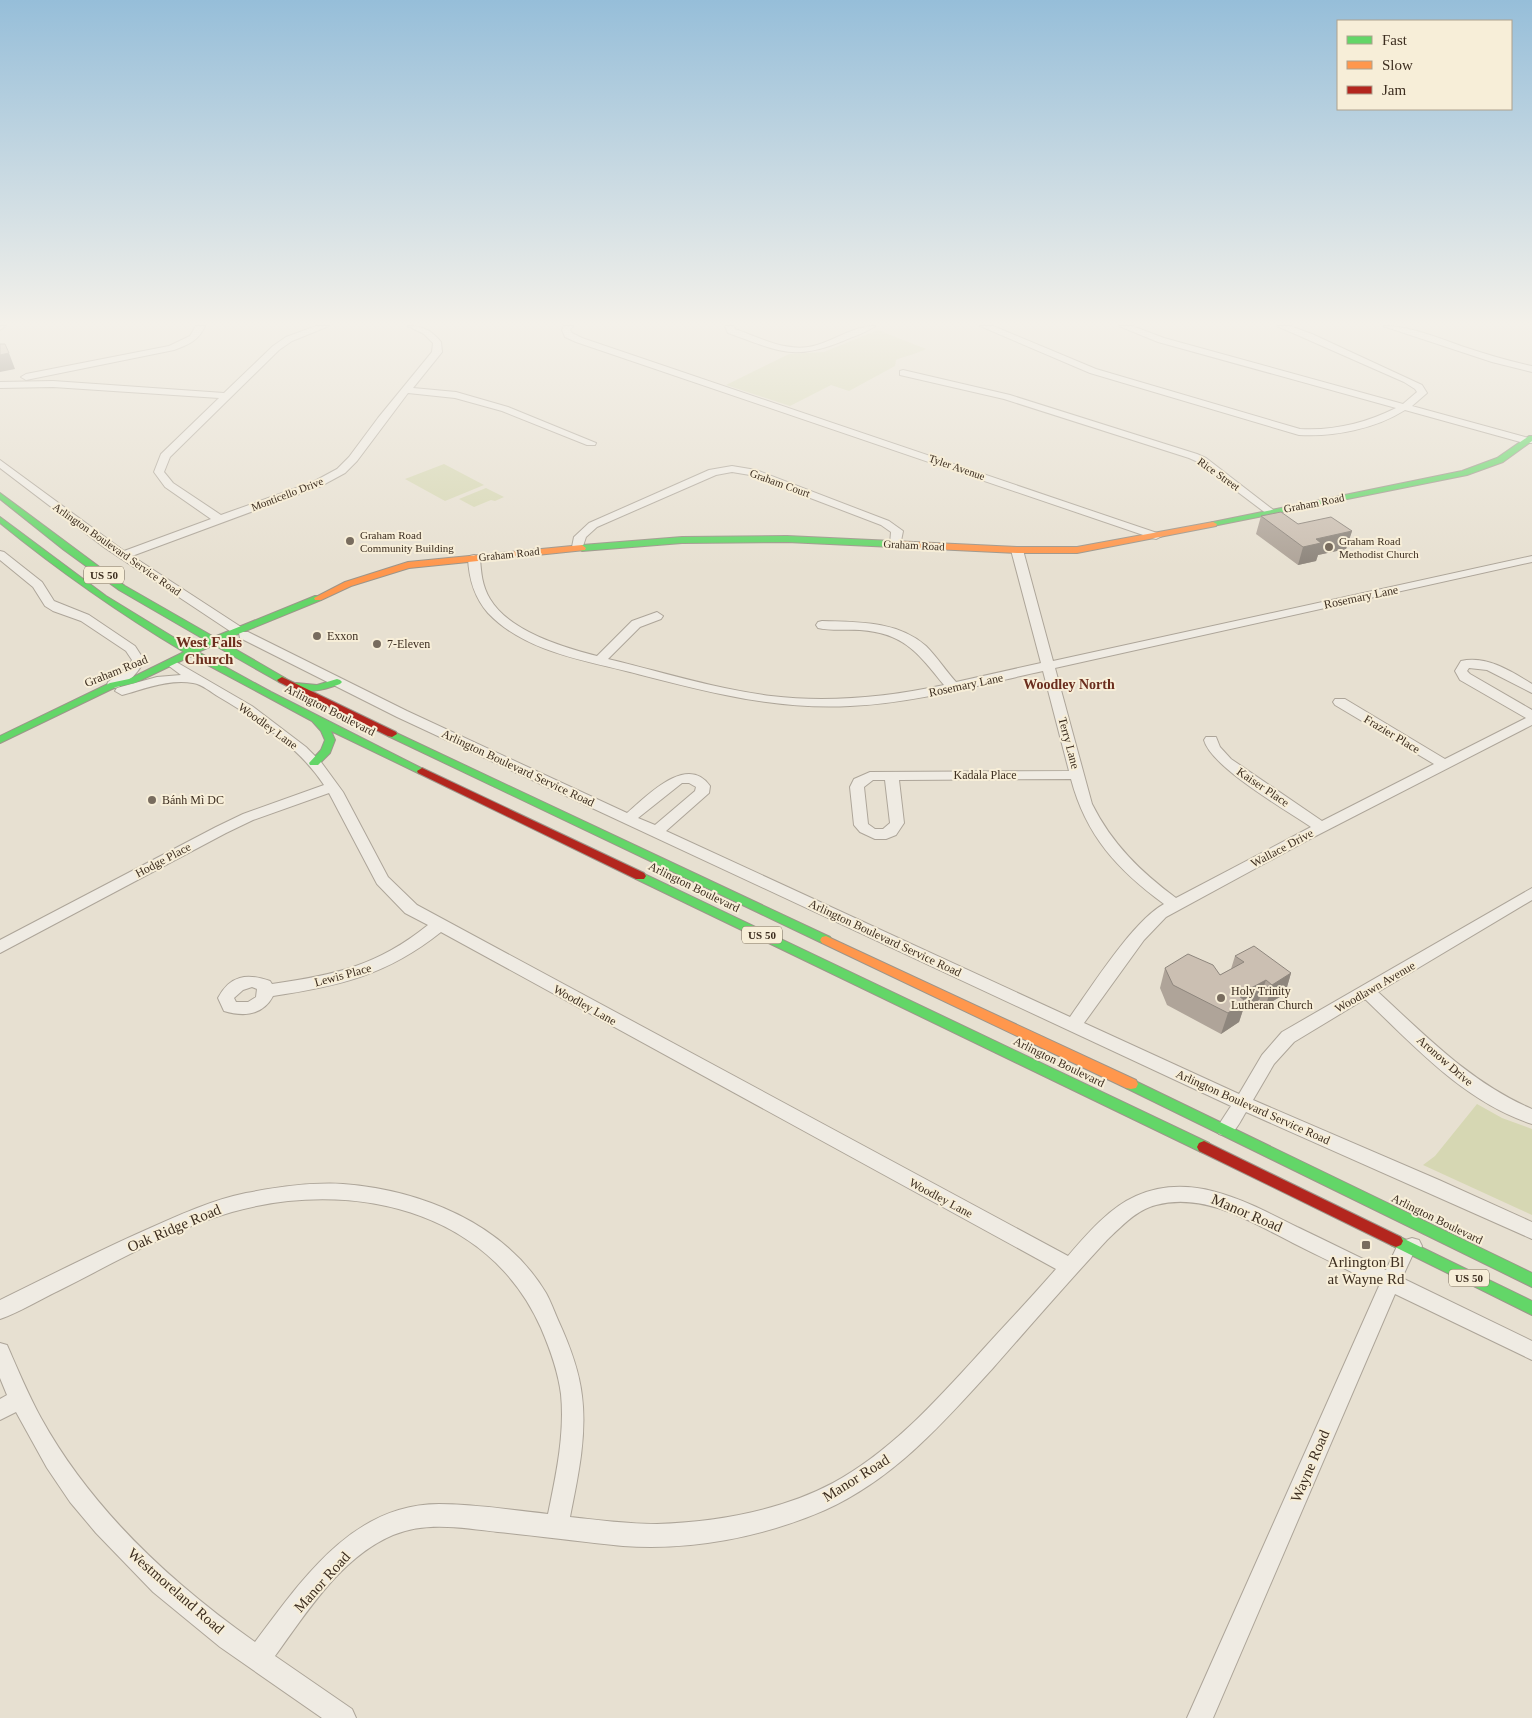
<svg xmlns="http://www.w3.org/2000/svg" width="1532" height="1718" font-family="'Times New Roman',serif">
<rect width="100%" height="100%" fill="#e7e0d1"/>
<path fill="#d6d7b3" d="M 878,330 L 926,349 C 914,355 907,355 896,360 L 895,366 L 849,391 L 831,385 L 790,406 L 726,385 L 789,354 L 824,352 Z
M 444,464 L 484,485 L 445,501 L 405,479 Z
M 486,488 L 504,497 L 495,501 L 491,500 L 474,507 L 459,499 Z
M 1477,1104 L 1502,1118 L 1532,1129 L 1532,1215 L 1423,1165 L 1435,1156 Z"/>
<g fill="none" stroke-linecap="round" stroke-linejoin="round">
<g stroke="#ada599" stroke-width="2">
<path id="street" d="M 0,326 L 6,326 L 0,330 Z
M 196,326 L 205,326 C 199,340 188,345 174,350 L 26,380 L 21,377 L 26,374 L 169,346 L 190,336 Z
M 316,326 L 329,326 L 292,341 L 279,350 L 170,457 L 164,472 L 173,483 L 221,515 L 313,482 L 337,469 L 349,457 L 378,418 L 432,352 L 433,343 L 424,334 L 408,326 C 423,326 431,330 441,342 L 442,352 L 413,388 L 456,392 L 508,407 L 596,443 L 595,445 L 587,445 L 502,411 L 455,398 L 408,393 L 357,461 L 345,473 L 321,486 L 132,556 L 241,627 L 242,632 L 248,632 L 407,711 L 627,813 C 646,797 687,753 710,786 L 709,793 L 666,831 L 1070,1017 C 1092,986 1133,921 1164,904 C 1118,870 1086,836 1071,779 L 899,780 L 904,823 L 896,835 L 886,839 L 875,839 L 860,832 L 854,825 L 850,787 L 854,779 L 870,772 L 1069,771 L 1043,671 C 979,685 915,703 850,706 C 772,710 704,691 630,672 C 583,660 524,651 488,613 C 474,597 469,579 468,558 L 470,556 L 474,555 L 480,558 C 481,572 482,586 490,599 C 509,631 562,647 597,656 L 632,621 L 657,612 L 663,616 L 661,619 L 640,627 L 608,659 C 662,672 716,689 771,696 C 828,703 888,697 944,685 C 918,653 904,633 860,630 C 846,629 831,631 818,628 L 816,625 L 818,622 L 822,621 C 858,622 898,621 926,646 C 937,657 946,671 956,682 L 1041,663 L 1011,550 L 1017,547 L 1023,550 L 1053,661 L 1532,556 L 1532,562 L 1055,668 L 1092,804 C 1112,844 1141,872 1176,898 L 1311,827 C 1286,810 1211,767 1204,740 L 1206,737 L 1216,737 L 1220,747 L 1231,759 L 1322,821 L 1434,764 L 1335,705 L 1333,702 L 1335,699 L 1345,699 L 1445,759 L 1526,718 L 1460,680 L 1455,671 L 1461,661 C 1486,655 1511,671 1532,684 L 1532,693 L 1487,670 L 1469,668 L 1467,671 L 1470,674 L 1532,710 L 1532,725 L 1306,841 L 1166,917 L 1144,940 L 1084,1023 L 1239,1094 L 1262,1055 L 1282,1032 L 1532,888 L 1532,900 L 1378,992 C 1426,1036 1471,1083 1532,1109 L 1532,1124 C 1465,1102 1415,1047 1365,999 L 1294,1042 L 1274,1064 L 1253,1100 L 1439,1180 L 1532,1222 L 1532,1239 L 1246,1112 C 1239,1123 1234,1139 1219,1134 L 1216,1129 L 1231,1106 L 397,717 L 240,638 L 239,633 L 233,633 L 105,548 L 0,468 L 0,460 L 124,551 L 211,519 L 165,487 L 154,472 L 161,454 L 219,398 L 53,387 L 0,388 L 0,382 L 53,381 L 224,393 L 273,346 L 286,337 ZM 873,780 L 885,780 L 890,823 L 883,829 L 875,829 L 868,824 L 864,787 ZM 682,783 L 689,783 L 696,787 L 695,791 L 655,825 L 638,818 Z
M 564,326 L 573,326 L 570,330 L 572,333 L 582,338 L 1160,534 L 1162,536 L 1156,539 L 1152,538 L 576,342 L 565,337 L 562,330 Z
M 725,326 L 734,326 L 735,329 C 761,338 789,354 817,345 C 837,339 854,326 875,326 C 866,333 854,336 843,341 C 792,362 777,350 728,333 Z
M 980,326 L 993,326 L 1096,369 L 1300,429 C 1333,431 1366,423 1396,408 L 1158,342 L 1119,326 L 1132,326 L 1164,338 L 1403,404 L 1417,392 L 1415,389 L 1404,382 L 1277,326 L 1290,326 L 1312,334 L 1422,385 L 1427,393 L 1412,406 L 1532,439 L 1532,443 L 1524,443 L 1405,410 C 1375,429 1334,437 1299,435 L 1090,373 Z
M 1383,326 C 1410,326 1436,337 1461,346 C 1485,354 1508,361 1532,366 L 1532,372 L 1492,362 Z
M 903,370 L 1010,395 L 1197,454 L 1206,458 L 1276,512 L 1271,515 L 1267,514 L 1198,462 L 1189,458 L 1004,399 L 900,375 L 900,371 Z
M 732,466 L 756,470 L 889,521 L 903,531 L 900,546 L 892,546 L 890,544 L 891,532 L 881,525 L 750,475 L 732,472 L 716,475 L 597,527 L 586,537 L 582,549 L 574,549 L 572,547 L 574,537 L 589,523 L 709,470 Z
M 0,551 L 4,552 L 42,582 L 54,601 L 89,615 L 135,646 L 144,660 C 140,672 122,691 108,688 L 107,685 L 108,682 L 129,666 L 132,660 L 126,651 L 81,621 L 53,611 L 45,606 L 33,587 L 0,560 Z
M 171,659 L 252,706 L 306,747 L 321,762 L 343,792 L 388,877 L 417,905 L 1068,1256 C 1087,1234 1109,1208 1136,1196 C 1192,1171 1247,1202 1297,1227 C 1327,1241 1356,1256 1386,1270 L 1399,1242 L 1412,1238 L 1419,1240 L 1422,1246 L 1419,1252 L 1413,1254 L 1402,1278 L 1532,1341 L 1532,1360 L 1395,1294 L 1213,1718 L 1187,1718 L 1379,1286 C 1350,1271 1321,1257 1293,1243 C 1251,1222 1205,1192 1156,1205 C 1136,1210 1121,1227 1107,1240 C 1068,1282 1031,1325 993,1368 C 943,1423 894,1479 825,1510 C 763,1537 691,1551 623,1546 C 581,1542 540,1536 498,1532 C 464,1528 426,1521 393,1535 C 341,1557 307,1612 275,1656 L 352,1709 L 356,1718 L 322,1718 L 220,1647 L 153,1592 L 96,1533 L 70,1502 L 47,1468 L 16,1412 L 0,1420 L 0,1399 L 7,1395 L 0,1378 L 0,1343 L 7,1345 C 18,1370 28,1394 41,1418 C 92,1510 170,1582 255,1642 C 301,1581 352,1504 439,1504 C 475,1504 512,1510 548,1514 C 556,1475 565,1434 561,1394 C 558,1371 550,1349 541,1328 C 488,1208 349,1179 232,1212 C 172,1229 114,1263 58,1291 C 39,1300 20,1312 0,1319 L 0,1300 C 49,1276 98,1251 148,1229 C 179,1215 212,1200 246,1193 C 278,1187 311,1182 343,1184 C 421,1190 504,1223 546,1293 C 551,1302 554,1311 558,1320 C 569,1344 579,1369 582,1396 C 587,1436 578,1477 570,1517 C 599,1520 628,1524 657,1524 C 716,1522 780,1511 833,1483 C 890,1452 934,1403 977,1356 C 1003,1327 1030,1299 1056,1269 L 441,932 C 387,975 340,986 273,996 C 263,1015 244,1017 224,1011 L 218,998 C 230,975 247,973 270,981 L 272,984 C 335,975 377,966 428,925 L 405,913 L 377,884 L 329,793 L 253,820 L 226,833 L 0,953 L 0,940 L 216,827 L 243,814 L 324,785 C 299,747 258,720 219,697 C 212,693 202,684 193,683 C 168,679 145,689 122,695 L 115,691 L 117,688 L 157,677 L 181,675 L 165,663 ZM 252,987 L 257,989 L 256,997 L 248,1002 L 236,1002 L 234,998 L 243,990 Z"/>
</g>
<g stroke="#9c958a" stroke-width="2">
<path id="fast" d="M 1529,436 L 1532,436 L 1532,441 L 1503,462 L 1467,475 L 1213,526 L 1209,524 L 1213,522 L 1462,471 L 1497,458 Z
M 0,493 L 125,586 L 214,637 L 315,596 L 321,596 L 321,600 L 221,641 L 285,678 L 287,680 L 285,682 L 279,682 L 214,645 L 198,652 L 271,692 L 427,771 L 422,774 L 418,773 L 331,731 L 335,740 L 330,753 L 318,765 L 310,765 L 309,763 L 321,750 L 325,740 L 321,731 L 312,721 L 191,656 L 135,683 L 116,687 L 0,743 L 0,736 L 110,683 L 129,679 L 184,652 C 119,613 59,571 0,523 L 0,517 L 106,596 L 191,648 L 207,641 L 119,590 L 64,550 L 0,499 Z
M 787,536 L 893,541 L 897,544 L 893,547 L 787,542 L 682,543 L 582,551 L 578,548 L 582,545 L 682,537 Z
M 337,679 L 340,680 L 342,682 L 340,684 C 326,689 304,696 291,686 L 296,683 L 317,685 Z
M 392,731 L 830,937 L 832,940 L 830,943 L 822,943 L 388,736 L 387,734 L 388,732 Z
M 640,872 L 1209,1143 L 1211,1147 L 1209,1151 L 1204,1153 L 1199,1151 L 636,879 L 634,876 L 636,873 Z
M 1131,1079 L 1532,1273 L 1532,1287 L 1126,1088 L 1124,1084 L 1126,1080 Z
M 1396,1235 L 1532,1301 L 1532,1315 L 1391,1245 L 1389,1241 L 1391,1237 Z"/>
</g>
<g stroke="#9c958a" stroke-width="2">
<path id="slow" d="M 1213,522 L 1217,524 L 1216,526 L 1077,553 L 1017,553 L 893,547 L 889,544 L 893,541 L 1017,547 L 1077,547 Z
M 582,545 L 586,548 L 585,550 L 409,568 L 351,586 L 321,600 L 315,600 L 314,598 L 345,582 L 408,562 Z
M 826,936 L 1136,1080 L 1138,1084 L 1136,1088 L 1131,1089 L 1126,1088 L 822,943 L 820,940 L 822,937 Z"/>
</g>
<g stroke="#9c958a" stroke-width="2">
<path id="jam" d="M 282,677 L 396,732 L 397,734 L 392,737 L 388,736 L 279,682 L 277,680 Z
M 422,768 L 644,873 L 646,876 L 644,879 L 636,879 L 418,773 L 417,771 Z
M 1204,1141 L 1401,1237 L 1403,1241 L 1401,1245 L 1396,1247 L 1391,1245 L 1199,1151 L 1197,1147 L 1199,1143 Z"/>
</g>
<use href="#street" fill="#efebe3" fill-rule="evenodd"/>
<use href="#fast" fill="#63d668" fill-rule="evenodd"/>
<use href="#slow" fill="#ff974d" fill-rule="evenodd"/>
<use href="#jam" fill="#b3261e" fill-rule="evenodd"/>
</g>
<path fill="#afa499" d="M 1261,516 L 1298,524 L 1352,531 L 1346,549 L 1318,555 L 1316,561 L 1298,565 L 1256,534 Z
M 1235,956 L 1291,973 L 1285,994 L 1266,1005 L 1259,1000 L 1243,1010 L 1239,1022 L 1221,1034 L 1167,1005 L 1160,988 L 1165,968 L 1220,975 L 1231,969 Z"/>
<path fill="#8e867d" d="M 9,353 L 15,369 L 0,372 L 0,355 Z
M 1352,531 L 1346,549 L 1318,555 L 1316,561 L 1298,565 L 1303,547 L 1316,539 Z
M 1291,973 L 1285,994 L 1266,1005 L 1272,985 Z
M 1266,980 L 1259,1000 L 1243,1010 L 1239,1022 L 1221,1034 L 1228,1013 L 1238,995 Z"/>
<path fill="#cbbfb2" stroke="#8e867d" d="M 0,344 L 5,344 L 9,353 L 0,355 Z
M 1281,512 L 1298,524 L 1331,517 L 1352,531 L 1316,539 L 1321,543 L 1303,547 L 1261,516 Z
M 1254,946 L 1291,973 L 1272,985 L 1266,980 L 1238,995 L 1245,1001 L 1228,1013 L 1173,985 L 1165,968 L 1188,954 L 1213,965 L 1220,975 L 1244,962 L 1235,956 Z"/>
<linearGradient id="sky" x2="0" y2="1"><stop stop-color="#96bed9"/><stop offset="0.57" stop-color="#f4f1ea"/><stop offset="1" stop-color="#f4f1ea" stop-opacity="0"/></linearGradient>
<rect width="1532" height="567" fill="url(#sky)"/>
<g fill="#786c5e" stroke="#f7eed8" stroke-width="2">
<circle cx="350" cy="541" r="5"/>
<circle cx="1329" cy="547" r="5"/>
<circle cx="317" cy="636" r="5"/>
<circle cx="377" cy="644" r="5"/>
<circle cx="152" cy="800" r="5"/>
<circle cx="1221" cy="998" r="5"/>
<rect x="1361" y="1240" width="10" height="10" rx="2.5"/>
</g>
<g text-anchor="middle" stroke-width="4" stroke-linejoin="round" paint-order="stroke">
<g font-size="11" fill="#3d2e20" stroke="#f7eed8">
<text transform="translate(957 467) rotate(19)" y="4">Tyler Avenue</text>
<text transform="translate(1219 474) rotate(35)" y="4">Rice Street</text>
<text transform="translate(780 483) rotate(20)" y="4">Graham Court</text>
<text transform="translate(287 494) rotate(-21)" y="4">Monticello Drive</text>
<text transform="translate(1314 503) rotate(-11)" y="4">Graham Road</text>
<text transform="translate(914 545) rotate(3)" y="4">Graham Road</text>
<text transform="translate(117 549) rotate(35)" y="4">Arlington Boulevard Service Road</text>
<text transform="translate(509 554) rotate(-6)" y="4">Graham Road</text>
</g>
<g font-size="11" fill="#3d2e20" stroke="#f7eed8" text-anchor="start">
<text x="360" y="539">Graham Road<tspan x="360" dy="13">Community Building</tspan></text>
<text x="1339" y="545">Graham Road<tspan x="1339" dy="13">Methodist Church</tspan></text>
</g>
<g fill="#f7eed8" stroke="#756857" stroke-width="1">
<rect x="84" y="566.5" width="40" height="17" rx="4"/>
<rect x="742" y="926.5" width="40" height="17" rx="4"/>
<rect x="1449" y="1269.5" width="40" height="17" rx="4"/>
</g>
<g font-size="11" font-weight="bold" fill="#3d2e20">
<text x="104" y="579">US 50</text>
<text x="762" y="939">US 50</text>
<text x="1469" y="1282">US 50</text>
</g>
<g font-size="12" fill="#3d2e20" stroke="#f7eed8">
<text transform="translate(1361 597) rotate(-12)" y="4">Rosemary Lane</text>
<text transform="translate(116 671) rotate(-22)" y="4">Graham Road</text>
<text transform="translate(966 685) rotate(-12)" y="4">Rosemary Lane</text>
<text transform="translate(330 710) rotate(27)" y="4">Arlington Boulevard</text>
<text transform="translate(268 726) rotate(36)" y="4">Woodley Lane</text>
<text transform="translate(1392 734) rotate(31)" y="4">Frazier Place</text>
<text transform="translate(1069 743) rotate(75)" y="4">Terry Lane</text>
<text transform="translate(518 768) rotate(25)" y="4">Arlington Boulevard Service Road</text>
<text x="985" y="779">Kadala Place</text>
<text transform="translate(1263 787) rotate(34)" y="4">Kaiser Place</text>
<text transform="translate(1282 848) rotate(-28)" y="4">Wallace Drive</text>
<text transform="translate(163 860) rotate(-28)" y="4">Hodge Place</text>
<text transform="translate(694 887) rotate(26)" y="4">Arlington Boulevard</text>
<text transform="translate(885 938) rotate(25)" y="4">Arlington Boulevard Service Road</text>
<text transform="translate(343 975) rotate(-15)" y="4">Lewis Place</text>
<text transform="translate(1375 987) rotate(-30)" y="4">Woodlawn Avenue</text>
<text transform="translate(585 1005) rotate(29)" y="4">Woodley Lane</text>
<text transform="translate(1445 1061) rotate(41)" y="4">Aronow Drive</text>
<text transform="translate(1059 1062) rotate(26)" y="4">Arlington Boulevard</text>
<text transform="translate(1253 1107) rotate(24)" y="4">Arlington Boulevard Service Road</text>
<text transform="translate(941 1198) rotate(28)" y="4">Woodley Lane</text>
<text transform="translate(1437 1219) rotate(26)" y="4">Arlington Boulevard</text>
</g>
<g font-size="12" fill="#3d2e20" stroke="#f7eed8" text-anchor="start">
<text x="327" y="640">Exxon</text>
<text x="387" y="648">7-Eleven</text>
<text x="162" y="804">Bánh Mì DC</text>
<text x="1231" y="995">Holy Trinity<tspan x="1231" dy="14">Lutheran Church</tspan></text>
</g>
<g font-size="14" font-weight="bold" fill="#6b2e1e" stroke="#f7eed8">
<text x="1069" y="689">Woodley North</text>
</g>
<g font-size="15" font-weight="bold" fill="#6b2e1e" stroke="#f7eed8">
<text x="209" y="647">West Falls<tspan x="209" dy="17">Church</tspan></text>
</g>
<g font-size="15" fill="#3d2e20" stroke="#f7eed8">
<text transform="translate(1247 1213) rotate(23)" y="5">Manor Road</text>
<text transform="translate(174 1228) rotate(-23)" y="5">Oak Ridge Road</text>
<text transform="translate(1310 1466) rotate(-67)" y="5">Wayne Road</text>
<text transform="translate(856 1478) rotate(-32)" y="5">Manor Road</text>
<text transform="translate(322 1582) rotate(-48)" y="5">Manor Road</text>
<text transform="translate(176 1591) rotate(41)" y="5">Westmoreland Road</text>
</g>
<g font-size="15" fill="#3d2e20" stroke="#f7eed8">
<text x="1366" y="1267">Arlington Bl<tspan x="1366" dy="17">at Wayne Rd</tspan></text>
</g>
</g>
<rect x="1337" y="20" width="175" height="90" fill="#f7eed8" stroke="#ada18e"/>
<rect x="1347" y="36" width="25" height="8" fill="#63d668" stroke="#ada18e"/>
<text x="1382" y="45" font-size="15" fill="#3d2e20">Fast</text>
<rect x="1347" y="61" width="25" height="8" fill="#ff974d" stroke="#ada18e"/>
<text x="1382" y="70" font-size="15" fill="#3d2e20">Slow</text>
<rect x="1347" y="86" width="25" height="8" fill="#b3261e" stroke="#ada18e"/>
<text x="1382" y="95" font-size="15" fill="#3d2e20">Jam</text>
</svg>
